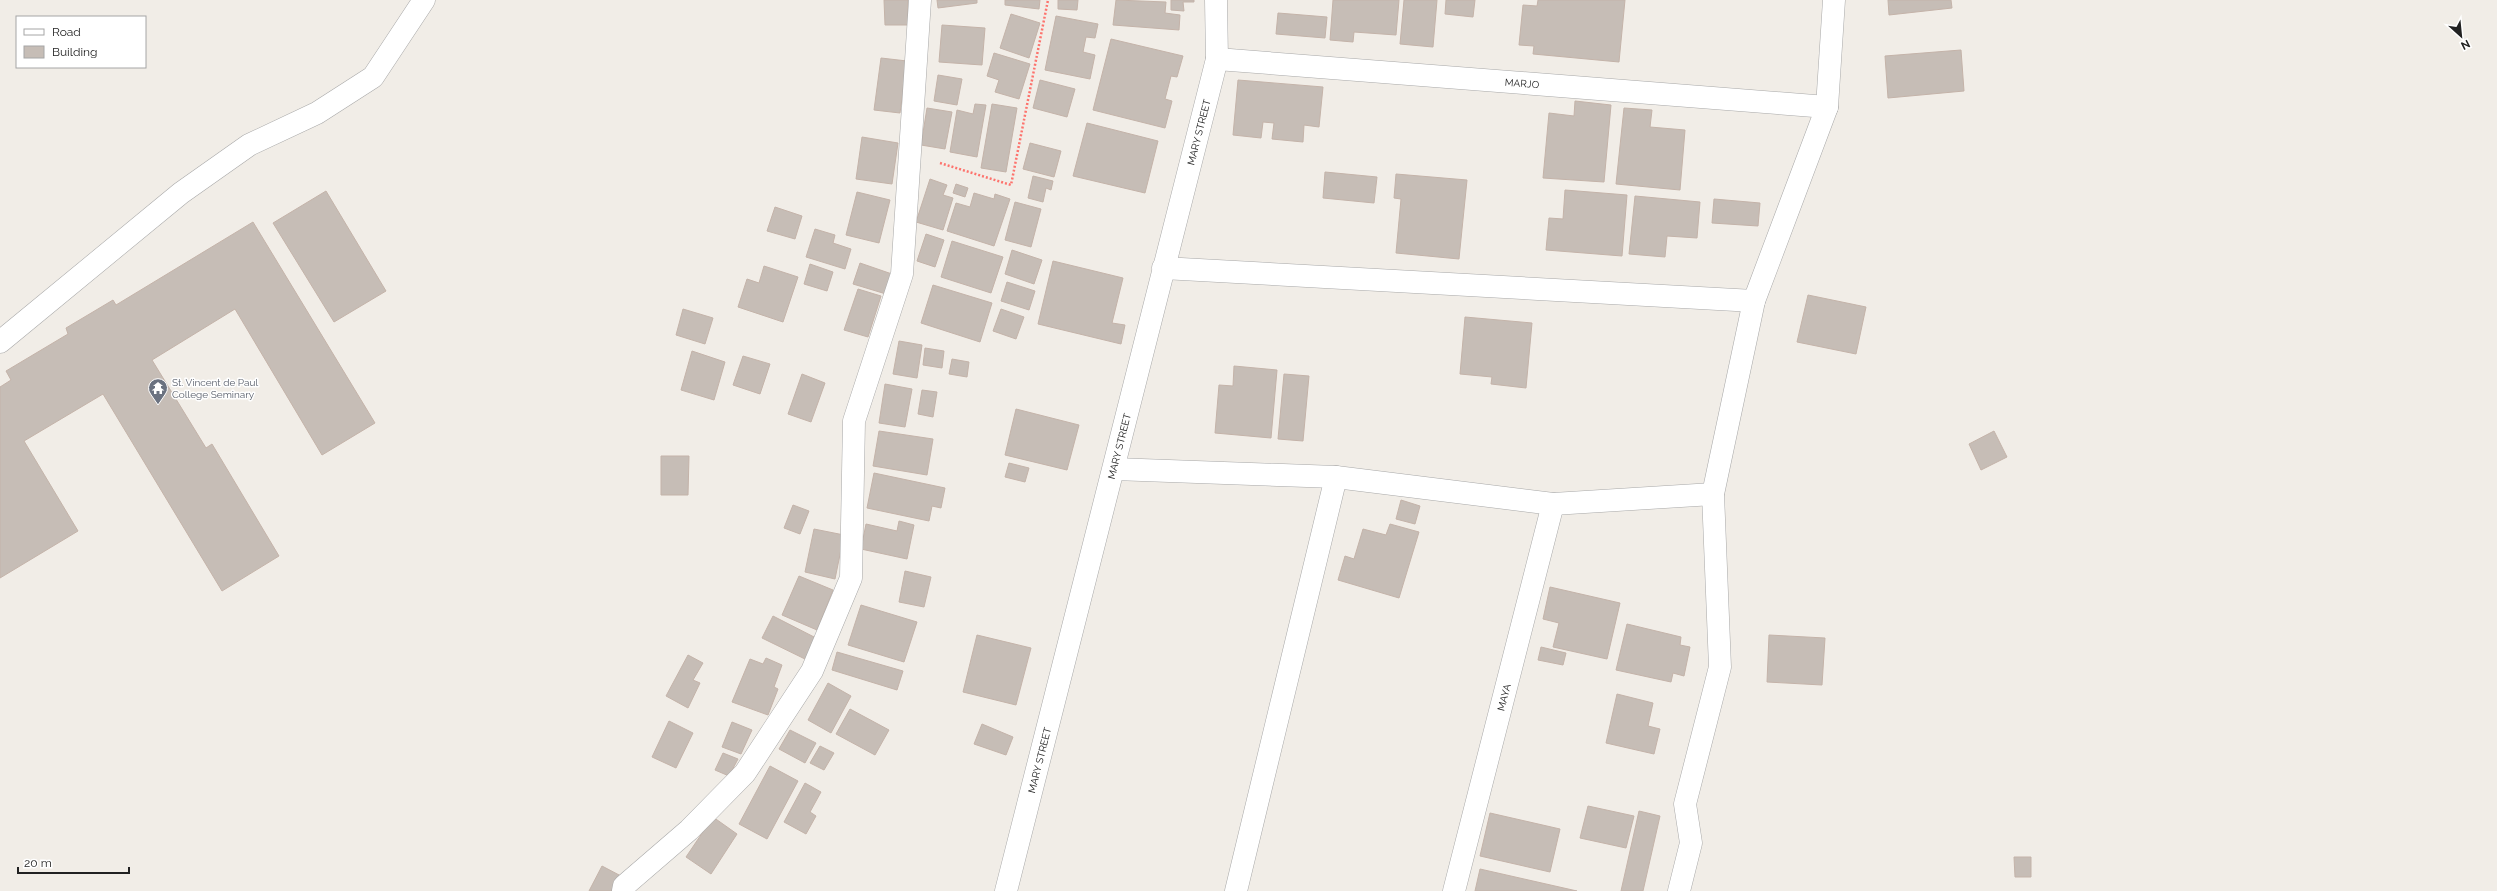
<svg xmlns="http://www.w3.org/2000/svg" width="2497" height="891" font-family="Raleway,sans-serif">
<rect width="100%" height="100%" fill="#f1ede7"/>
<path fill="#c6bdb6" stroke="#c4b3a9" d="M 884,0 L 908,0 L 908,25 L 885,25 Z
M 937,0 L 977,0 L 977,3 L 938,8 Z
M 1005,0 L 1040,0 L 1039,9 L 1005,5 Z
M 1058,0 L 1078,0 L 1077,10 L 1058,9 Z
M 1116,0 L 1166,2 L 1165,13 L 1180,15 L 1179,30 L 1113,25 Z
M 1171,0 L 1194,0 L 1194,2 L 1183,2 L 1184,11 L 1171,10 Z
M 1333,0 L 1399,0 L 1396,35 L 1354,32 L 1353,42 L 1330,40 Z
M 1404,0 L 1437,0 L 1433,47 L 1400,44 Z
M 1446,0 L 1475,0 L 1473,17 L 1445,14 Z
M 1538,0 L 1625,0 L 1619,62 L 1533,54 L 1534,46 L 1519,45 L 1523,5 L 1537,6 Z
M 1888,0 L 1951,0 L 1952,8 L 1889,15 Z
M 1278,13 L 1327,17 L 1325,38 L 1276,34 Z
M 1011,14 L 1040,23 L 1029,58 L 1000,48 Z
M 1056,16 L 1098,24 L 1095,38 L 1086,37 L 1083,52 L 1095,55 L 1090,79 L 1045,70 Z
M 942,25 L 985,28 L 982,65 L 939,62 Z
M 1111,39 L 1183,56 L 1177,77 L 1171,76 L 1165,99 L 1172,101 L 1165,128 L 1093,110 Z
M 1961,50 L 1964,91 L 1888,98 L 1885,56 Z
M 994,53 L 1030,64 L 1019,99 L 995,92 L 999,80 L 987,76 Z
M 881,58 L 907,61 L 900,113 L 874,110 Z
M 938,75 L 962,79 L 957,105 L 934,101 Z
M 1040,80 L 1075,89 L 1067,117 L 1033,108 Z
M 1238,80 L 1323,87 L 1319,127 L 1304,125 L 1303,142 L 1272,139 L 1274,123 L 1263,122 L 1261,138 L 1233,135 Z
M 1575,101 L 1611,105 L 1604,182 L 1543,178 L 1549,113 L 1574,116 Z
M 975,104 L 986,105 L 977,157 L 950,152 L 957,110 L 973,114 Z
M 992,104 L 1017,108 L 1006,172 L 981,168 Z
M 927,108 L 952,112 L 945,149 L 921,145 Z
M 1624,108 L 1652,110 L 1650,127 L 1685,130 L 1680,190 L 1616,184 Z
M 1087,123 L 1158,141 L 1145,193 L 1073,176 Z
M 862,137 L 898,143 L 892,184 L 856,179 Z
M 1030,143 L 1061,151 L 1054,177 L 1023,169 Z
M 1325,172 L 1377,177 L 1374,203 L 1323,198 Z
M 1396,174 L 1467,180 L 1459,259 L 1396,253 L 1401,199 L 1394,198 Z
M 1033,176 L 1053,181 L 1051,190 L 1046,188 L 1043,202 L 1028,198 Z
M 930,179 L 947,185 L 943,195 L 953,198 L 943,230 L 916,222 Z
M 956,184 L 968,188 L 965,197 L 953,193 Z
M 1565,190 L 1627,195 L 1622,256 L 1546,250 L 1549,218 L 1563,219 Z
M 326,191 L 386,291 L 334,322 L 273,223 Z
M 857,192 L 890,200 L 879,243 L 846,235 Z
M 974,193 L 994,199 L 995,194 L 1010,199 L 994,246 L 947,231 L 956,203 L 970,207 Z
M 1635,196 L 1700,202 L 1697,238 L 1667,236 L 1665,257 L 1629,254 Z
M 1714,199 L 1760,203 L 1758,226 L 1712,223 Z
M 1015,202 L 1041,209 L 1031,247 L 1005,240 Z
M 775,207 L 802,216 L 795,239 L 767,231 Z
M 253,222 L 375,423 L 322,455 L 235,309 L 152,360 L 206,448 L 212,444 L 279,556 L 222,591 L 103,394 L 24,441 L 78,531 L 0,578 L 0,387 L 11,380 L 6,371 L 68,334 L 66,328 L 113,300 L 116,305 Z
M 815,229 L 835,235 L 833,243 L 851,249 L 845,269 L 806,257 Z
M 926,234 L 944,240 L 935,267 L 917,261 Z
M 952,241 L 1003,257 L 991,293 L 941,277 Z
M 1012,250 L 1042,260 L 1034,284 L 1005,274 Z
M 1053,261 L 1123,278 L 1112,323 L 1125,325 L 1121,344 L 1038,324 Z
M 860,263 L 892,274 L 886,294 L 853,284 Z
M 810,264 L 833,272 L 827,291 L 804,284 Z
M 764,266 L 798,277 L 783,322 L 738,307 L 747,279 L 759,283 Z
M 1007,282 L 1035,291 L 1029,310 L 1001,301 Z
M 933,285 L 992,303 L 980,342 L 921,323 Z
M 858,289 L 881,296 L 868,337 L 844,330 Z
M 1808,295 L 1866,307 L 1856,354 L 1797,342 Z
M 683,309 L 713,318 L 705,344 L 676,335 Z
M 1001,309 L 1024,317 L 1016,339 L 993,331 Z
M 1465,317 L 1532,323 L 1526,388 L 1491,384 L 1492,377 L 1460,374 Z
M 899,341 L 922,345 L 917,378 L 893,374 Z
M 925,348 L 944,351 L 942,368 L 923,365 Z
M 692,351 L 725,362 L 714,400 L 681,390 Z
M 743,356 L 770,364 L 760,394 L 733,385 Z
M 952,359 L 969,362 L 967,377 L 949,374 Z
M 1234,366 L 1277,370 L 1271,438 L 1215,433 L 1219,385 L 1233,386 Z
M 802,374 L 825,383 L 811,422 L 788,414 Z
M 1284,374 L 1309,376 L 1303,441 L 1278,439 Z
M 885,384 L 912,389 L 905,427 L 879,423 Z
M 922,390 L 937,392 L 933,417 L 918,414 Z
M 1016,409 L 1079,425 L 1067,470 L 1005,455 Z
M 879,431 L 933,439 L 927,475 L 873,466 Z
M 1994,431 L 2007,457 L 1981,470 L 1969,444 Z
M 661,456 L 689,456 L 688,495 L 661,495 Z
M 1009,463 L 1029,468 L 1025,482 L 1005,477 Z
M 874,473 L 945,488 L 941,508 L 932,506 L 929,521 L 867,508 Z
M 1401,500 L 1420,506 L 1415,524 L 1396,519 Z
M 793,505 L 809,511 L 800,534 L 784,528 Z
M 899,521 L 914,525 L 907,559 L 861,549 L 866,524 L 897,531 Z
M 1390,524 L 1419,532 L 1399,598 L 1338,580 L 1345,556 L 1354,559 L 1363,529 L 1386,535 Z
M 814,529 L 844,535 L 835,579 L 805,572 Z
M 905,571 L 931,577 L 924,607 L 899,602 Z
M 799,576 L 833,590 L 817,630 L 782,615 Z
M 1550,587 L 1620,603 L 1607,659 L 1553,647 L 1559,623 L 1543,619 Z
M 861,605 L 917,622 L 904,662 L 848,645 Z
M 773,616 L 818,639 L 807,660 L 762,638 Z
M 1627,624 L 1681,637 L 1680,645 L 1690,647 L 1684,676 L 1673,673 L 1671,682 L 1616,670 Z
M 977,635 L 1031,648 L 1016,705 L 963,692 Z
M 1769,635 L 1825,638 L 1822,685 L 1767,682 Z
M 1541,647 L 1566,653 L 1563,665 L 1538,660 Z
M 837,652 L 903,671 L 897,690 L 832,670 Z
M 688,655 L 703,663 L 693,680 L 700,683 L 688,708 L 666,696 Z
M 766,658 L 782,665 L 774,687 L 778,689 L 768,715 L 732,702 L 750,659 L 763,664 Z
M 828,683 L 851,696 L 831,733 L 808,720 Z
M 1617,694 L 1653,703 L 1648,726 L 1660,729 L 1654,754 L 1606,743 Z
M 850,709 L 889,730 L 875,755 L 836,734 Z
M 669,721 L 693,733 L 676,768 L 652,757 Z
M 732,722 L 752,730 L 741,754 L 722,747 Z
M 982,724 L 1013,737 L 1006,755 L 974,744 Z
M 790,730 L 816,743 L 805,763 L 779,749 Z
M 820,746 L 834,753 L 824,770 L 810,763 Z
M 723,753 L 738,759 L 729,776 L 715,770 Z
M 770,766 L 798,781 L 767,839 L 739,824 Z
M 805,783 L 821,792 L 810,812 L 816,816 L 806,834 L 784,822 Z
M 1588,806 L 1634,816 L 1626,848 L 1580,838 Z
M 1639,811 L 1660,816 L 1643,891 L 1621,891 Z
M 1490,813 L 1560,829 L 1550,872 L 1480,856 Z
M 713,817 L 737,834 L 711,874 L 686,857 Z
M 2014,857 L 2031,857 L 2031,877 L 2015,877 Z
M 602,866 L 621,876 L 613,891 L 589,891 Z
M 1480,869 L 1577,891 L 1475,891 Z"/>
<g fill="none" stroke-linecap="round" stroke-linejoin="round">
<g stroke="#a8a8a8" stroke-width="23">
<g id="minor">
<path id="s1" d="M 1217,59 L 1827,107"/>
<path d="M 1163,268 L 1754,301"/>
<path d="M 0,342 L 181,193 L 249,145 L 317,113 L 373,77 L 424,0"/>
<path d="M 1114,469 L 1336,477 L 1553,504 L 1713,494"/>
<path d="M 623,891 L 624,886 L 689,830 L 745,773 L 812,671 L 851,578 L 854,421 L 902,274 L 920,0"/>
<path id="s2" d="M 1006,891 L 1217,59 L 1216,0"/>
<path d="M 1236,891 L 1336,477"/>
<path id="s3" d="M 1454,891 L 1553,504"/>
<path d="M 1679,891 L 1691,843 L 1685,804 L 1720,667 L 1713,494 L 1754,301 L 1827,107 L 1834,0"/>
</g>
</g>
<path stroke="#fd736d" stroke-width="2.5" stroke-dasharray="2 2" stroke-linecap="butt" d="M 940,163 L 1011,185 L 1048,0"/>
<use href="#minor" stroke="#fff" stroke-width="22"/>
</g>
<defs>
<g id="temple-pin" transform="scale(1)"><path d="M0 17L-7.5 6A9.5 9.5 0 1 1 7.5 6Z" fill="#6b7280" stroke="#fff"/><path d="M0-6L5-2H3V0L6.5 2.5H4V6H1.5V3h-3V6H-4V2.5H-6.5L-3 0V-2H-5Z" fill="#fff"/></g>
</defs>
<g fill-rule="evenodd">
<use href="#temple-pin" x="158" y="388"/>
</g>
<g text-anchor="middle" stroke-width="3" stroke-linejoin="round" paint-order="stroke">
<g font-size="10" fill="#212121" stroke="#fff">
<text dy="4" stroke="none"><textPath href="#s1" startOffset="306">MARJO</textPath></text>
<text dy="4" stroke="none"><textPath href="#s2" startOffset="783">MARY STREET</textPath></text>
<text dy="4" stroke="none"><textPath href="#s2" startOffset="459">MARY STREET</textPath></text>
<text dy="4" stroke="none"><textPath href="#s3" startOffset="200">MAYA</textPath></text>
<text dy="4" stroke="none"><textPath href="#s2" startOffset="135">MARY STREET</textPath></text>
</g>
<g font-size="10" fill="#5b616d" stroke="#fff" text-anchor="start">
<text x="172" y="386">St. Vincent de Paul<tspan x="172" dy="12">College Seminary</tspan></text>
</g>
</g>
<rect x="16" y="16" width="130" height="52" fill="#ffffff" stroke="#a6a6a6"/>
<rect x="24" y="29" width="20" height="6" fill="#ffffff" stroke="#a6a6a6"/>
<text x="52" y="36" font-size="12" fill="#212121">Road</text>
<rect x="24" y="46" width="20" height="12" fill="#c6bdb6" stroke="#a6a6a6"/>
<text x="52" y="56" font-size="12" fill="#212121">Building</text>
<g transform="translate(2461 36) rotate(153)" stroke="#ffffff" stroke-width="3" paint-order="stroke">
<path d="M0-3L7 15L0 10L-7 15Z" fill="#212121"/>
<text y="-6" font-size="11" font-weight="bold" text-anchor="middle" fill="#212121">N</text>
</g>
<path d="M18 867v6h111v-6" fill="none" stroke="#212121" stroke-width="2"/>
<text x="24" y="867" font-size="12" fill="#212121" stroke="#ffffff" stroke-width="3" paint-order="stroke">20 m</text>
</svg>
